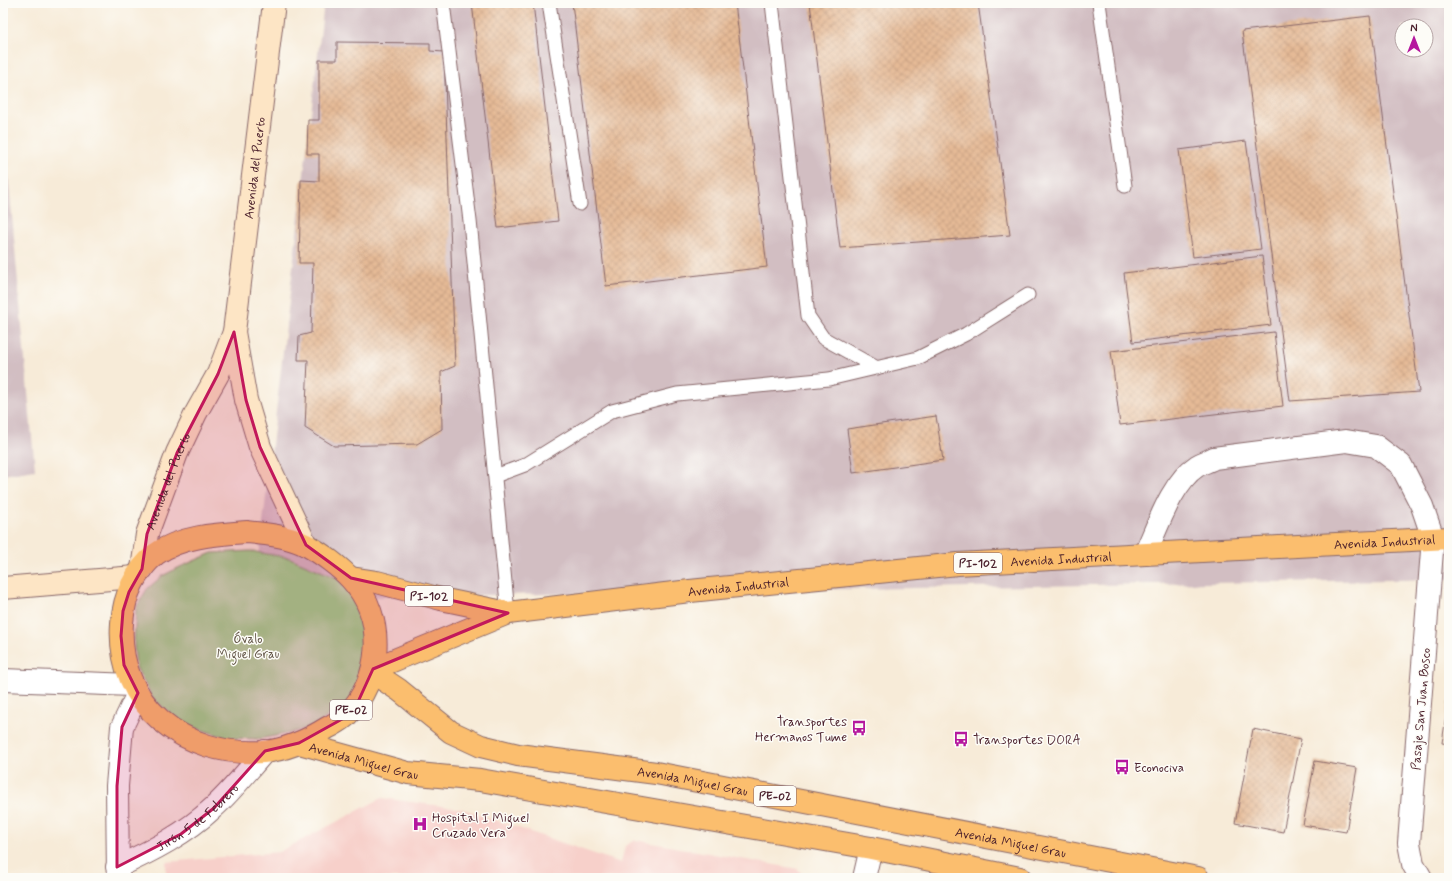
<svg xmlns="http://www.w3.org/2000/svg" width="1452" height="881" font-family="Mynerve,sans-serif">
<defs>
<pattern id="building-cross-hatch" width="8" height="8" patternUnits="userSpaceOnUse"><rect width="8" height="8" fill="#e5ba96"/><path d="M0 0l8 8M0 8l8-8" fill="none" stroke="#c69f81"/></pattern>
</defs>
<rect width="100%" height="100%" fill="#fdfcf7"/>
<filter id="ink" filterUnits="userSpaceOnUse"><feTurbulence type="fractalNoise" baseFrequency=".025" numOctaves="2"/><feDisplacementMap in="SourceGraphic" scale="8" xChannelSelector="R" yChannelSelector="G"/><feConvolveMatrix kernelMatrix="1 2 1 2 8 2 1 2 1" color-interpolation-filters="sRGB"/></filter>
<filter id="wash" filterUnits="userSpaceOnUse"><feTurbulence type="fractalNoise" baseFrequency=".012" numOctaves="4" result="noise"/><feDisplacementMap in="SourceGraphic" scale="16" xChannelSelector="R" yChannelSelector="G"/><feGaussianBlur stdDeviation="0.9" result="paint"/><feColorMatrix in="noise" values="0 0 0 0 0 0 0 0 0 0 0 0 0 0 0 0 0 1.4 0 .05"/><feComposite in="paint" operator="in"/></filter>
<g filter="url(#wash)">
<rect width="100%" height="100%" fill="#f7ebd8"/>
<path fill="#f7d0ca" d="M 382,798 L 463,809 L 621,863 L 625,846 L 635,840 L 798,869 L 805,878 L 166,878 L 166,862 L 279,852 Z"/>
<path fill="#d2bec2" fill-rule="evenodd" d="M 324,3 L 1449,3 L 1449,579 L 254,599 ZM 1402,26 L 1426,26 L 1426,50 L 1402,50 Z
M 3,117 L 35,470 L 3,475 Z"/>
<path fill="#9cd78b" stroke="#737b5b" d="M 250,551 L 290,558 L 337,578 L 352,594 L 363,619 L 365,663 L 351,699 L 333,713 L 314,726 L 290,733 L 259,739 L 228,738 L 183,724 L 153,699 L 136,667 L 134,646 L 136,608 L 147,589 L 162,576 L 180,567 L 212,553 Z"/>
<g id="blocks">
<path fill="url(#building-cross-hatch)" d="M 472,3 L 533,3 L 558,221 L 498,228 Z
M 572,3 L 735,3 L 767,267 L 606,286 Z
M 810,3 L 978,3 L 1010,235 L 840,248 Z
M 1370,16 L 1419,392 L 1290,401 L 1242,31 Z
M 337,42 L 430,43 L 430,51 L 444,52 L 455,366 L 441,372 L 442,429 L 417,444 L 334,446 L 305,428 L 308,360 L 298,360 L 299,336 L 311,333 L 313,263 L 299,263 L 301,180 L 319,181 L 319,154 L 307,154 L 308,120 L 319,120 L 319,60 L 337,60 Z
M 1246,141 L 1261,249 L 1193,257 L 1179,150 Z
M 1262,256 L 1271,325 L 1133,342 L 1124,273 Z
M 1274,332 L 1283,406 L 1120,425 L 1111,351 Z
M 936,416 L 943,460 L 853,473 L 847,429 Z
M 1448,702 L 1449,702 L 1449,744 L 1442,743 Z
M 1253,729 L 1301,739 L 1283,832 L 1235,823 Z
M 1315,761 L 1357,768 L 1346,832 L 1303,825 Z"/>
</g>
</g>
<g filter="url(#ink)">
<use href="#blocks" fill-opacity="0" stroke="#876668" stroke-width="1"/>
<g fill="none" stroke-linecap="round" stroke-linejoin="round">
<g stroke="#876668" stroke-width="15">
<path id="service" d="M 443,3 L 470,221 L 508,613
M 549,3 L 580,204
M 772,3 L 808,316 L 823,338 L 877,368
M 1099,3 L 1125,186
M 495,476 L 525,465 L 612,411 L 677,394 L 829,379 L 918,358 L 966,334 L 1028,295"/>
</g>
<g stroke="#876668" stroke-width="24">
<g id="minor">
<path d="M 1145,554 C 1157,528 1172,482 1197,466 C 1202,463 1209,461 1214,458 L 1346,441 L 1376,446 L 1401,465 L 1422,506 L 1433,538 L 1409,843 L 1413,864 L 1421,878"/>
<path id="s1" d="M 117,867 C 152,851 185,834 213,808 C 232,791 248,770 265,751"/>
<path d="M 118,878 L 117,786 L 122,727 L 138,693"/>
<path d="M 864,878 L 871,848"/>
</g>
</g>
<g stroke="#876668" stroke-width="24">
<path id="tertiary" d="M 3,680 L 132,685"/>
</g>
<g stroke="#876668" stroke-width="24">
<g id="secondary">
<path d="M 234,332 L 246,400 L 260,447 L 306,545"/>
<path id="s2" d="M 142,569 L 147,534 L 177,453 L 196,413 L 218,374 L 234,332 L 274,3"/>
<path d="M 3,588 L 135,577"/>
</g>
</g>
<g stroke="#876668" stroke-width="24">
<g id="primary">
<path d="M 247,532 C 267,534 288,536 306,545 C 320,552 341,568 351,579 C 387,618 382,680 346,716 C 340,721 333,725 327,728 C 308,740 286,750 263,752 C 185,757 116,706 122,623 C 124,596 135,571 156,554 C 180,536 219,534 247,532 Z"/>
<path d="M 351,578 L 377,582 L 441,599 L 508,613"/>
<path id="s3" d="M 373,669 L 508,613 L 690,591 L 958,564 L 1449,538"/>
</g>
</g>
<g stroke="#876668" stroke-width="24">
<g id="trunk">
<path id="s4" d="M 372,672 L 399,690 L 451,732 L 481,746 L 518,755 L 656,773 L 1198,878"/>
<path id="s5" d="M 299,743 L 408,773 L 480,780 L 871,848 L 1020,878"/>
</g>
</g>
<use href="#service" stroke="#fff" stroke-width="13"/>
<use href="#minor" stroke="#fff" stroke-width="22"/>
<use href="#tertiary" stroke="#fff" stroke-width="22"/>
<use href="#secondary" stroke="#fde5c5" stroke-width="22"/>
<use href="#primary" stroke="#fbbe6e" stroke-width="22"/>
<use href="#trunk" stroke="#fbbe6e" stroke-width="22"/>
</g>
</g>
<path fill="#c2185b" fill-opacity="0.2" stroke="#c2185b" stroke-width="3" stroke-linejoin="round" d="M 234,332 L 246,400 L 260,447 L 306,545 L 351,578 L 508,613 L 373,669 L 357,704 L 344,718 L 299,743 L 265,751 L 214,808 L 181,834 L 117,867 L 117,786 L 122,727 L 138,693 L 124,665 L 121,636 L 123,611 L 129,592 L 142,569 L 147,534 L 177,453 L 218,374 Z"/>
<defs>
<g id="bus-bare" transform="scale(1.2)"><path d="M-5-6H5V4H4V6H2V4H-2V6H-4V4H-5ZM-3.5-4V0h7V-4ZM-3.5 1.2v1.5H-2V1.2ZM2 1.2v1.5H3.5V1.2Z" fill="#b5179e" stroke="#fdfcf7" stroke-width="2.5" paint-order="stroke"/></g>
<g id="hospital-bare" transform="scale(1.2)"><path d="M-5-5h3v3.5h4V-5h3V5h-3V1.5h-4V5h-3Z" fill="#b5179e" stroke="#fdfcf7" stroke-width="2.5" paint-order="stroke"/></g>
</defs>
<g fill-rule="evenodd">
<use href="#bus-bare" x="859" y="728"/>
<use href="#bus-bare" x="961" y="739"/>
<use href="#bus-bare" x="1122" y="767"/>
<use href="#hospital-bare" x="420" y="824"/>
</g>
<g text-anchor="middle" stroke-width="3" stroke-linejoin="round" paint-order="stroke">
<g fill="#fdfcf7" stroke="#806168" stroke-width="1">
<rect x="954" y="553" width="48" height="20" rx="3"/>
<rect x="405" y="586" width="48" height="20" rx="3"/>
<rect x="330" y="700" width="42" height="20" rx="3"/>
<rect x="754" y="786" width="42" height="20" rx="3"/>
</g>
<g font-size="12" font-weight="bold" fill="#4a1f2b">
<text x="978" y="567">PI-102</text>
<text x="429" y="600">PI-102</text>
<text x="351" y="714">PE-02</text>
<text x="775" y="800">PE-02</text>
</g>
<g font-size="13" fill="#4a1f2b" stroke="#fdfcf7">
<text dy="5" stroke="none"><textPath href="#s2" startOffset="421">Avenida del Puerto</textPath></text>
<text dy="5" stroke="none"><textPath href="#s2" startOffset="92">Avenida del Puerto</textPath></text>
<text dy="5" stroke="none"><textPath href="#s3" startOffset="1026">Avenida Industrial</textPath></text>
<text dy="5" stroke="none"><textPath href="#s3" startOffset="702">Avenida Industrial</textPath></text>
<text dy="5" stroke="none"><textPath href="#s3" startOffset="378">Avenida Industrial</textPath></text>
<text transform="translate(1420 709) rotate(-85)" y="5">Pasaje San Juan Bosco</text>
<text dy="5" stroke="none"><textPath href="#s5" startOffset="67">Avenida Miguel Grau</textPath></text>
<text dy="5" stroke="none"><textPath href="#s4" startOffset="347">Avenida Miguel Grau</textPath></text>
<text dy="5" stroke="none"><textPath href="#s1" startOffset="95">Jirón 5 de Febrero</textPath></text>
<text dy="5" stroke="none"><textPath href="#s4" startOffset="671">Avenida Miguel Grau</textPath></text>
</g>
<g font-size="13" fill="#635648" stroke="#fdfcf7">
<text x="248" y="643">Óvalo<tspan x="248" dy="15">Miguel Grau</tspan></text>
</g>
<g font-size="13" fill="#4a1f2b" stroke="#fdfcf7" text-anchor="start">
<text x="847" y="726" text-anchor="end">Transportes<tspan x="847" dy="15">Hermanos Tume</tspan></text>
<text x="973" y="744">Transportes DORA</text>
<text x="1134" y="772">Econociva</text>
<text x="432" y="822">Hospital I Miguel<tspan x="432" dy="15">Cruzado Vera</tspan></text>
</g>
</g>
<rect width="1452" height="881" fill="none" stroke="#fdfcf7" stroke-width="16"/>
<g transform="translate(1414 38)"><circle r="19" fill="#fdfcf7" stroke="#b5a4a5"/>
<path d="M0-3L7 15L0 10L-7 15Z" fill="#b5179e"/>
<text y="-6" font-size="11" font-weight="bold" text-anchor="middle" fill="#4a1f2b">N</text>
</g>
</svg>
